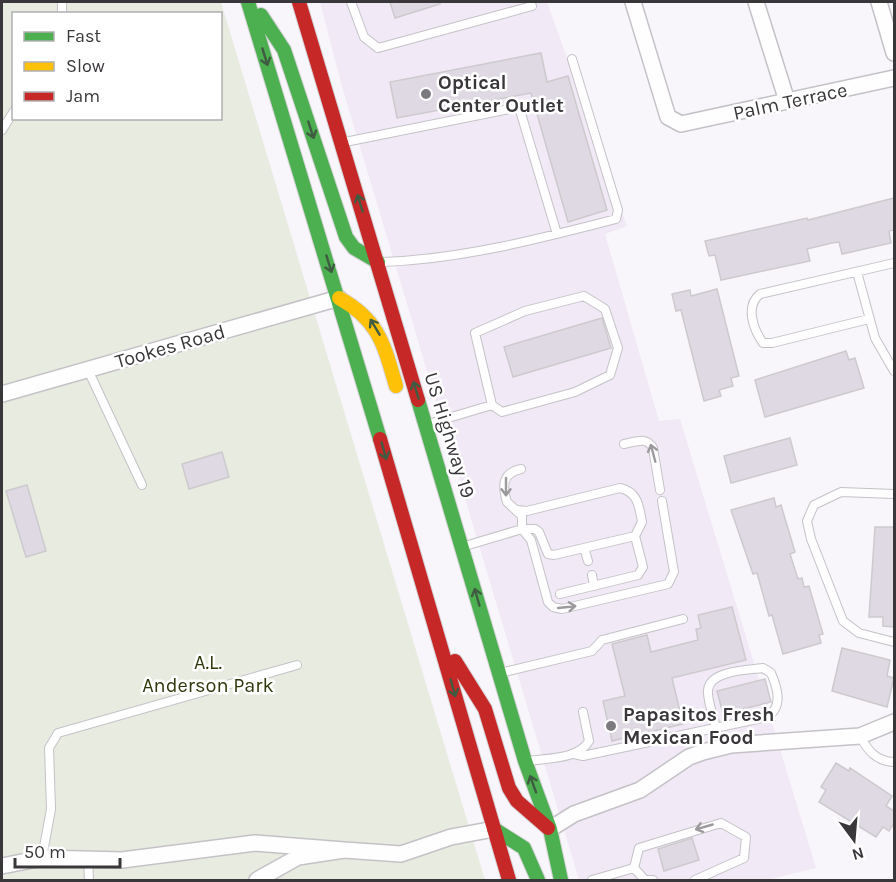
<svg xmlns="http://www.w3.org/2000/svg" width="896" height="882" font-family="Karla,sans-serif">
<rect width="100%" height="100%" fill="#f8f5fb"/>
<path fill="#f1e9f5" d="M 320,2 L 547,2 L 627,226 L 605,234 L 659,421 L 680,419 L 816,868 L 767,880 L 579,880 L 341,83 Z"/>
<path fill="#e8ebe0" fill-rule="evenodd" d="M 2,2 L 221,2 L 485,880 L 2,880 ZM 14,14 L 220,14 L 220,118 L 14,118 Z"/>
<path fill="#dfd9e3" stroke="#cdcace" stroke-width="1.5" d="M 390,2 L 440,2 L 440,4 L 395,18 Z
M 541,53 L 547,82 L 568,76 L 607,210 L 568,222 L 531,93 L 397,118 L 390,82 Z
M 894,198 L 894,230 L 889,231 L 891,243 L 842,254 L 839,242 L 832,243 L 807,249 L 810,261 L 721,280 L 715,255 L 709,256 L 705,241 L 807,218 L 808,220 Z
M 717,289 L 739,376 L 731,378 L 733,386 L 719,390 L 721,396 L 704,401 L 681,310 L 676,311 L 672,294 L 690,290 L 691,296 Z
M 602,318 L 611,348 L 513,377 L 504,347 Z
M 846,351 L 849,360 L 855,358 L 864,388 L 765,417 L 755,380 Z
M 790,438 L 797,465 L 731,483 L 724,456 Z
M 222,452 L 229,477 L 189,489 L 182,464 Z
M 27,485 L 46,551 L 26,557 L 6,491 Z
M 774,498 L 776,507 L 781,505 L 795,552 L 790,554 L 798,579 L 802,578 L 804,587 L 809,586 L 823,634 L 819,635 L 821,643 L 783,654 L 772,615 L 769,616 L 757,573 L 753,574 L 731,510 Z
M 875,527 L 894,527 L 894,627 L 883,626 L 883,617 L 869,617 Z
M 732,607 L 746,660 L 672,678 L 683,724 L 612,741 L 603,701 L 625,696 L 612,644 L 647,635 L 651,652 L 698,640 L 696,629 L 701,628 L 698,615 Z
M 842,648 L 890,660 L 887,676 L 894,678 L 887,707 L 832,691 Z
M 765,679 L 771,702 L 723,714 L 717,691 Z
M 836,763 L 849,771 L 850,768 L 892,796 L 886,806 L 894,811 L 894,823 L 889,831 L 883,827 L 876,837 L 819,802 L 826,790 L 821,787 Z
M 692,838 L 699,860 L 664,871 L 658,849 Z"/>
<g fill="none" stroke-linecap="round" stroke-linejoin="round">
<g stroke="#c4c2c7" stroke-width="10">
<path id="lane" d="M 351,2 L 364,37 L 378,48 L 532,6 L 530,2
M 62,14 L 62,2
M 2,130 L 14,111
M 345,142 L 519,107 L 557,234
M 383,262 C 462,259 539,239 616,219 L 618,210 L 572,59
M 857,272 L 875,338 L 894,371
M 869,319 L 772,343 L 763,343 C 753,329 745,306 760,294 L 894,263
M 88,370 L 142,485
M 428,424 L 492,405 L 475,333 L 525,311 L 584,296 L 605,309 L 618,348 L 610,375 L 575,392 L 502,412 L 492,405
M 624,444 C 636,442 646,436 653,448 L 660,490
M 521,469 C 502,473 502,486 507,502 L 522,516 L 522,529 L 531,540 L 548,602 L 553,607 L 562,609 L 668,584 L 674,572 L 662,501
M 894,494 L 841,492 L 814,505 L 807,521 L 811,539 L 843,621 L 859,633 L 894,642
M 465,546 L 522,529 L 535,529 L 539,532 L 548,554 L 554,555 L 635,536 L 642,522 C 639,506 638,492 620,488 L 527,511 L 517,510
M 584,548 L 588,561
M 592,575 L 594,586
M 560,594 L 638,575 L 643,567 L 635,536
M 504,672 L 592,651 L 602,640 L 683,619
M 860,736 C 868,751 876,761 894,762
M 574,754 L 583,756 L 767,717 C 783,707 778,689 771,673 L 763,668 C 749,670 710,670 708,690 C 707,701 714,717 716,728
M 529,761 C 549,758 579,759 589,741 L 583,712
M 42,858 L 51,809 L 49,748 L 58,733 L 297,665
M 88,858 L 89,880
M 634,868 L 639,848 L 721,823 L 746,837 L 744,858 L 695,880
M 634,868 L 645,880 L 653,880
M 592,880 L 634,868"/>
</g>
<g stroke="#c4c2c7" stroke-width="18">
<path id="street" d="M 633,2 L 668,117 L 681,124 L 894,78
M 756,2 L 787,101
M 879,2 L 894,53
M 2,394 L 339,298
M 550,829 L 574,814 L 640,790 L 689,757 L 703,752 L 731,745 L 860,736 L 894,722
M 2,866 L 42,858 L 122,860 L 255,843 L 344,850
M 257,880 L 298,857 L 344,850 L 401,854 L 451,837 L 494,829"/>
</g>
<g stroke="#d5d3d6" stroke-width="16">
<path id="fast" d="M 248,2 L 380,439
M 261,15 L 284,50 L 346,237 L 354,248 L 378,262
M 418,400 L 525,761 L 550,829 L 561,880
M 494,829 L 524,848 L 538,880"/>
</g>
<g stroke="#d5d3d6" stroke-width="16">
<path id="slow" d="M 339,298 C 379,320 384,345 396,386"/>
</g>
<g stroke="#d5d3d6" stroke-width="16">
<path id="jam" d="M 299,2 L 418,400
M 380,439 L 509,880
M 455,661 L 485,709 L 509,788 L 517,801 L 548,828"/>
</g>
<use href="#lane" stroke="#fefefe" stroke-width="8"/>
<use href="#street" stroke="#fefefe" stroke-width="15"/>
<use href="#fast" stroke="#4caf50" stroke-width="14"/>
<use href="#slow" stroke="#ffc107" stroke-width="14"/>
<use href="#jam" stroke="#c62828" stroke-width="14"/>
</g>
<defs><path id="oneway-shaft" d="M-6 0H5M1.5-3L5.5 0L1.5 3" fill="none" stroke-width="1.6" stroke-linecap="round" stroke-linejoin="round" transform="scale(1.5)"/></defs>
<g stroke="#3f5b41">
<use href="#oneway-shaft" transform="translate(265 57) rotate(73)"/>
<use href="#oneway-shaft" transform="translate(311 130) rotate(72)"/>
<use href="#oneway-shaft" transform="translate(360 203) rotate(-107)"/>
<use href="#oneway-shaft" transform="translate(329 264) rotate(73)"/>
<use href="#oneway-shaft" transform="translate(375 327) rotate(-121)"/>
<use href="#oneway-shaft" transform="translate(416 390) rotate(-107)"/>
<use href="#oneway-shaft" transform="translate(384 451) rotate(74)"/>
<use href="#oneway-shaft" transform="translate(477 597) rotate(-106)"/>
<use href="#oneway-shaft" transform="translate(453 688) rotate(74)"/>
<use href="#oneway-shaft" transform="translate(533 784) rotate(-110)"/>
</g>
<g stroke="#9c9a9c">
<use href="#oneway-shaft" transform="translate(653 453) rotate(-105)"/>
<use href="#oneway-shaft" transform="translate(506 487) rotate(90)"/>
<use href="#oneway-shaft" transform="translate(567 607) rotate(-6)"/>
<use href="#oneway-shaft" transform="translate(704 827) rotate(164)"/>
</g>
<g fill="#7c7a7e" stroke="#fff" stroke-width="2">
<circle cx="426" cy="94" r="6"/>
<circle cx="611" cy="726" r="6"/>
</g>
<g text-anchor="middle" stroke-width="5" stroke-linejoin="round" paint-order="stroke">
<g font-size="20" font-weight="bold" fill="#3a373b" stroke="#fff" text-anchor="start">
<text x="438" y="89">Optical<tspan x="438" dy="23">Center Outlet</tspan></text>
<text x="623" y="721">Papasitos Fresh<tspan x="623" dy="23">Mexican Food</tspan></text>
</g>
<g font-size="20" fill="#3a373b" stroke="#fff">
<text transform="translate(790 101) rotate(-12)" y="7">Palm Terrace</text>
<text transform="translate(170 346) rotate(-16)" y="7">Tookes Road</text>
<text transform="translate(450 435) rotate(73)" y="7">US Highway 19</text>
</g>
<g font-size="20" fill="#2e380b" stroke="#fff">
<text x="208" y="669">A.L.<tspan x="208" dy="23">Anderson Park</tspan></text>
</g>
</g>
<rect width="896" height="882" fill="none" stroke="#3a373b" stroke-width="6"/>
<rect x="12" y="12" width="210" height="108" fill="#ffffff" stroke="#b0afb1" stroke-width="1.5"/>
<rect x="24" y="32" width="30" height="9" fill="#4caf50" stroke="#b0afb1" stroke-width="1.5"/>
<text x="66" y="42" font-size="18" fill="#3a373b">Fast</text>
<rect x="24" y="62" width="30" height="9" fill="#ffc107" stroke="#b0afb1" stroke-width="1.5"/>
<text x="66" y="72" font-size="18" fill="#3a373b">Slow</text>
<rect x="24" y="92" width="30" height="9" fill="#c62828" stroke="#b0afb1" stroke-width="1.5"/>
<text x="66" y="102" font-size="18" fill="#3a373b">Jam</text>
<g transform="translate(854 840) rotate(164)" stroke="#ffffff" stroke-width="4.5" paint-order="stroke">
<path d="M0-4.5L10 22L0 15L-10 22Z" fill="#3a373b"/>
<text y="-9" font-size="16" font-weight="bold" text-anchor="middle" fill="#3a373b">N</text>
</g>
<path d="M15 858v9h105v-9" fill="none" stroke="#3a373b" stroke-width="3"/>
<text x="24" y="858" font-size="18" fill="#3a373b" stroke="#ffffff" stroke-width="4.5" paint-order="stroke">50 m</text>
</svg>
